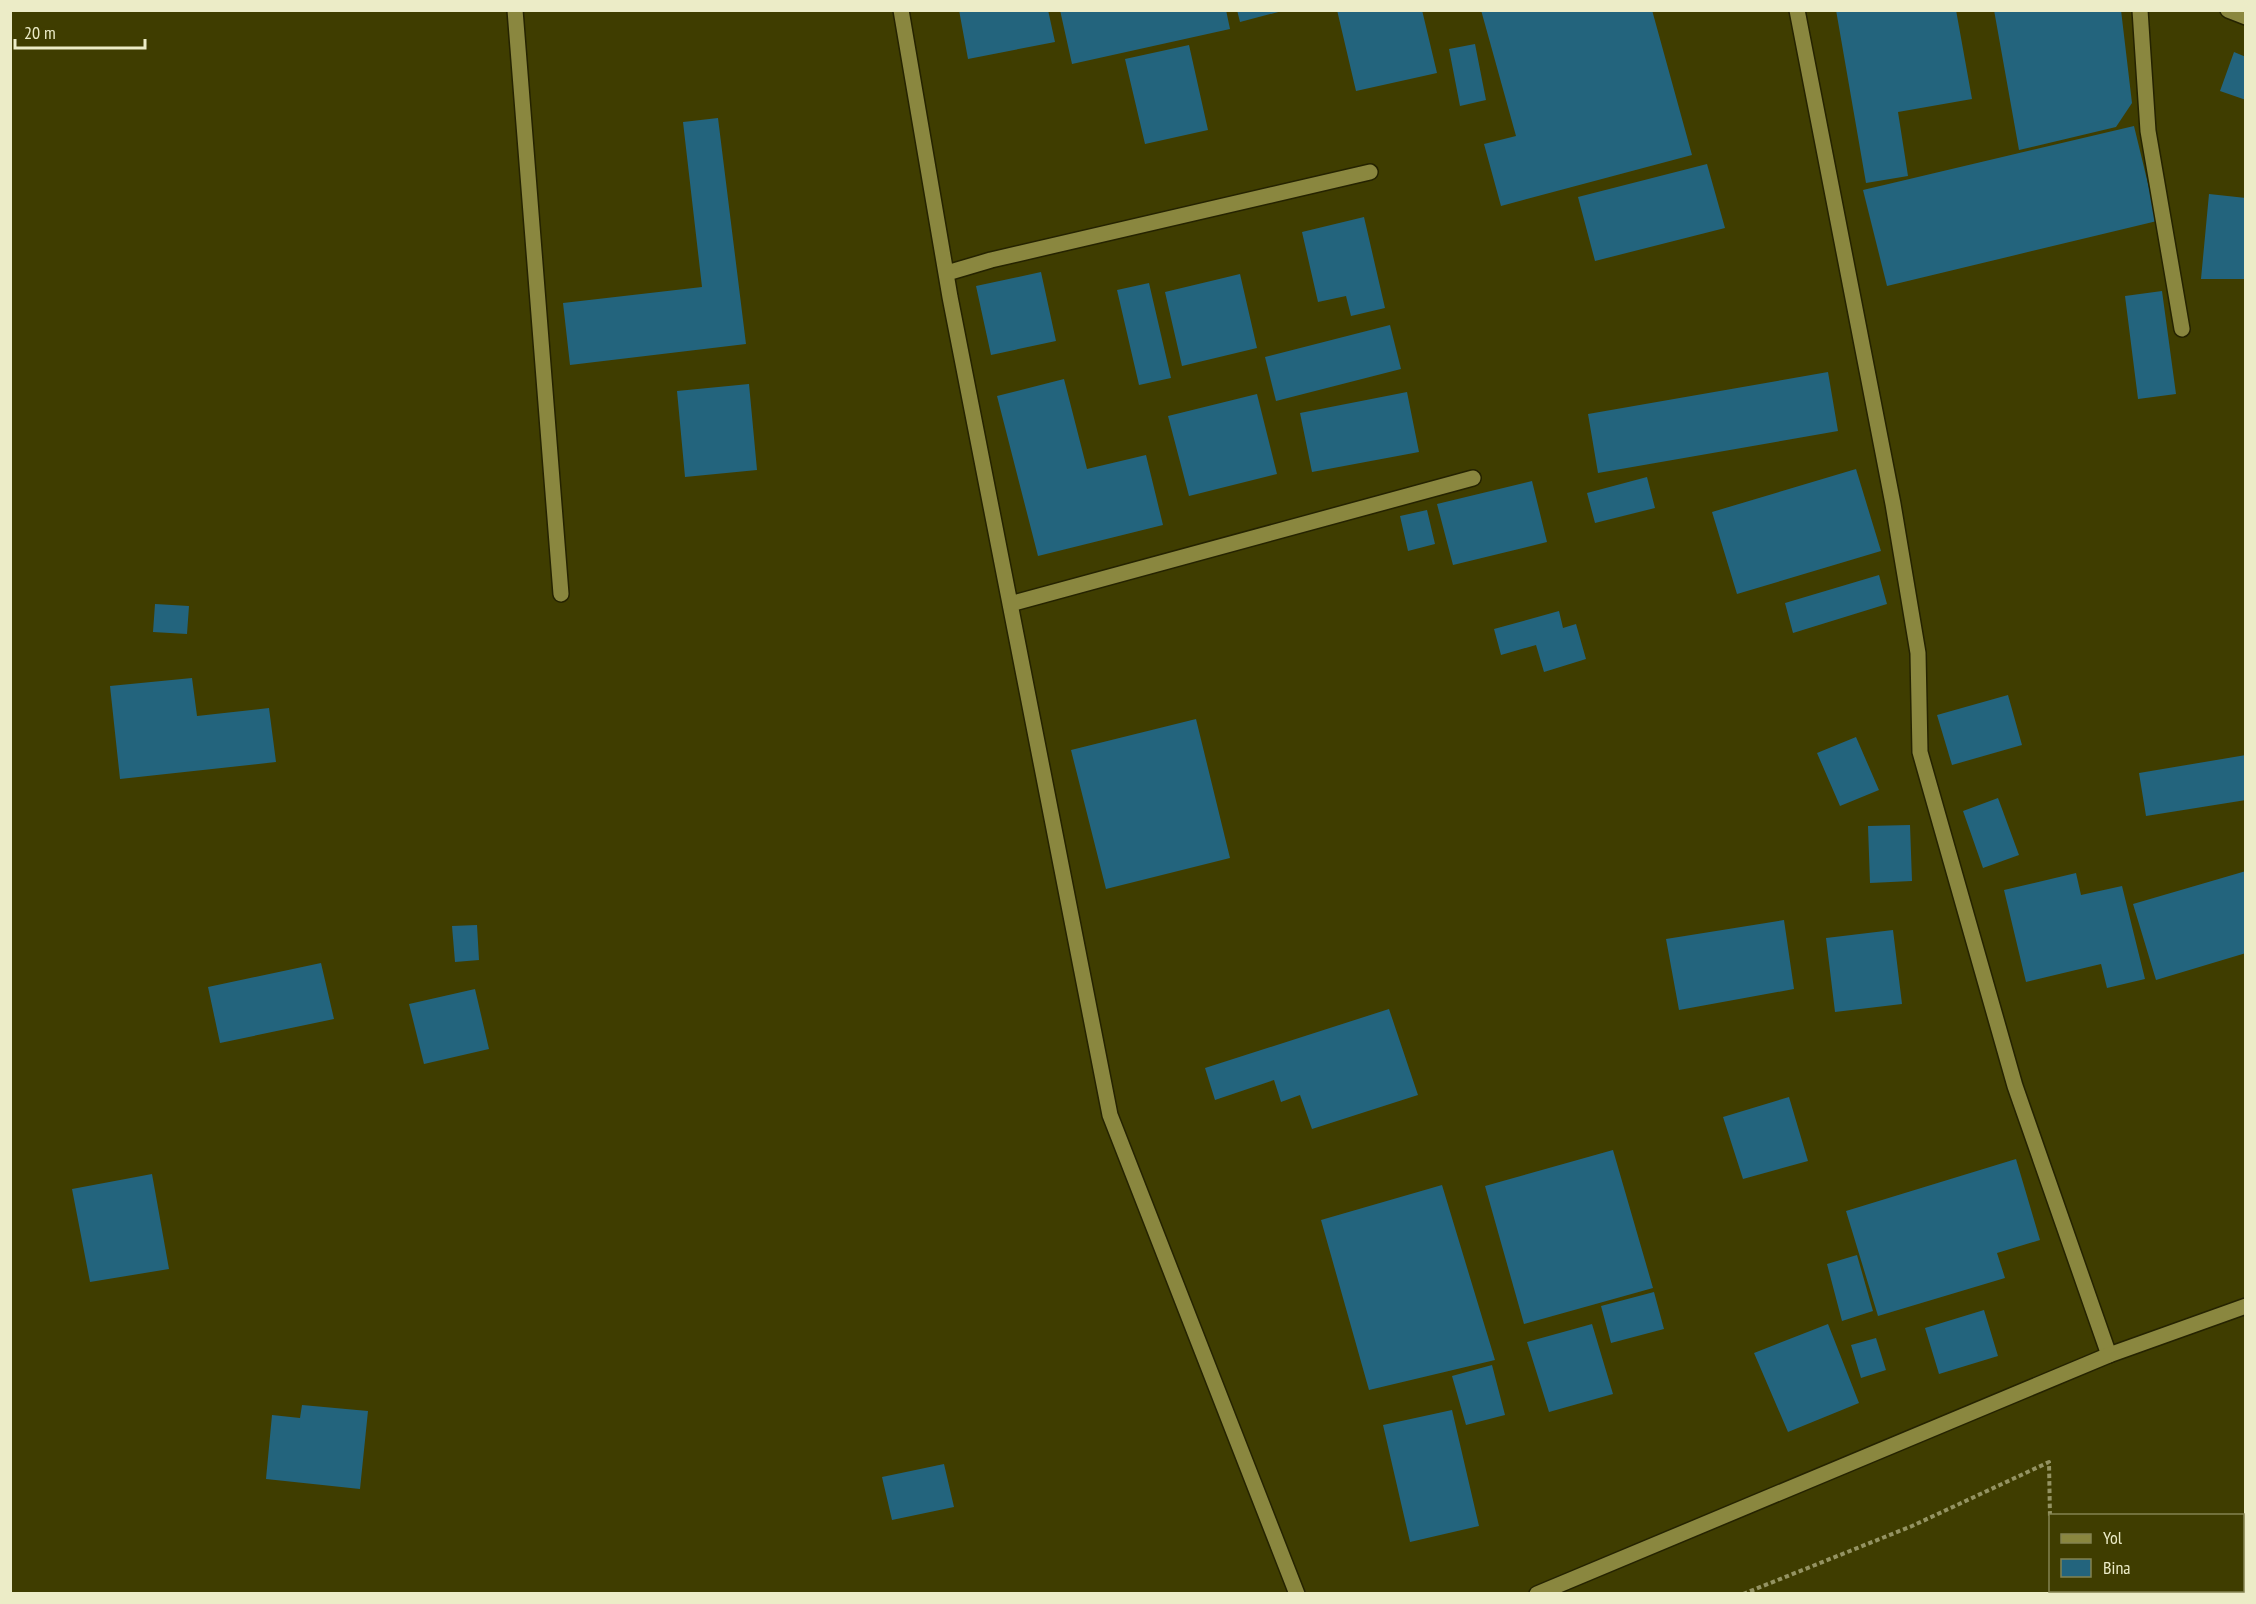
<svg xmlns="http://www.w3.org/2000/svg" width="2256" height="1604" font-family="'PT Sans Narrow',sans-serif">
<rect width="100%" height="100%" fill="#3f3d00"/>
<path fill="#23647d" d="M 959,10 L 1048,10 L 1055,42 L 968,59 Z
M 1060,10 L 1226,10 L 1230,29 L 1072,64 Z
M 1237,10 L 1282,10 L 1282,11 L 1240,22 Z
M 1337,10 L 1422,10 L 1437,73 L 1356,91 Z
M 1481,10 L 1652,10 L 1692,155 L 1501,206 L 1484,144 L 1516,136 Z
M 1836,10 L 1956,10 L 1972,99 L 1898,112 L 1908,176 L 1866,183 Z
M 1994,10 L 2121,10 L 2132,103 L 2116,127 L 2019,150 Z
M 1475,44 L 1486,100 L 1460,106 L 1449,49 Z
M 1189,45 L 1208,130 L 1145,144 L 1125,59 Z
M 2234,52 L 2246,57 L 2246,100 L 2220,91 Z
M 718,118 L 746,344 L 570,365 L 563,303 L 702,287 L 683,122 Z
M 2134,126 L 2157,221 L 1887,286 L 1863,190 Z
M 1707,164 L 1725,228 L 1595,261 L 1578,197 Z
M 2209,194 L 2246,198 L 2246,279 L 2201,279 Z
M 1364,217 L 1385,308 L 1351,316 L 1346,296 L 1318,302 L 1302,232 Z
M 1041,272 L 1056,341 L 991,355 L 976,286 Z
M 1240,274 L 1257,348 L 1182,366 L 1165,292 Z
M 1149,283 L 1171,378 L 1139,385 L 1117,290 Z
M 2162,291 L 2176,394 L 2138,399 L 2125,296 Z
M 1390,325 L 1401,369 L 1276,401 L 1265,357 Z
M 1828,372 L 1838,431 L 1598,473 L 1588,414 Z
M 1064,379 L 1087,469 L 1146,455 L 1163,525 L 1038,556 L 997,396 Z
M 749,384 L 757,470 L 685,477 L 677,391 Z
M 1407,392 L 1419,452 L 1312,472 L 1300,413 Z
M 1257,394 L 1277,474 L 1189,496 L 1168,416 Z
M 1856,469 L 1881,551 L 1737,594 L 1712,512 Z
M 1647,477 L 1655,508 L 1595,523 L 1587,493 Z
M 1532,481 L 1547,542 L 1453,565 L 1437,504 Z
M 1427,510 L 1435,544 L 1408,551 L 1400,516 Z
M 1879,575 L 1887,604 L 1793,633 L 1785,603 Z
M 155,604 L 189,606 L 187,634 L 153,632 Z
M 1559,611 L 1563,628 L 1576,624 L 1586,659 L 1544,672 L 1536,645 L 1501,655 L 1494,629 Z
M 192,678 L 197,716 L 269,708 L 276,762 L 120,779 L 110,686 Z
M 2008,695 L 2022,745 L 1952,765 L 1937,715 Z
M 1196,719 L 1230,858 L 1106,889 L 1071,750 Z
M 1856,737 L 1879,790 L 1840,806 L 1817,753 Z
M 2246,755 L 2246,800 L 2146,816 L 2139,773 Z
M 1998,798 L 2019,855 L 1983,868 L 1963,811 Z
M 1910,825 L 1912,881 L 1870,883 L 1868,826 Z
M 2246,871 L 2246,953 L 2156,980 L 2133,904 Z
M 2076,873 L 2081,895 L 2122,886 L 2145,979 L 2107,988 L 2101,964 L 2026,982 L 2004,890 Z
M 1784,920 L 1794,989 L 1679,1010 L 1666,939 Z
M 477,925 L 479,960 L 455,962 L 452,926 Z
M 1893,930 L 1902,1004 L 1835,1012 L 1826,938 Z
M 321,963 L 334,1019 L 220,1043 L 208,987 Z
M 475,989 L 489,1049 L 424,1064 L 409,1004 Z
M 1389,1009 L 1418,1095 L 1312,1129 L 1300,1095 L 1281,1102 L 1274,1080 L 1215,1100 L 1205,1068 Z
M 1789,1097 L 1808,1161 L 1743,1179 L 1723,1117 Z
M 1613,1150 L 1653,1288 L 1524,1324 L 1485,1186 Z
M 2016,1159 L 2040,1240 L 1997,1253 L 2005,1278 L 1878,1316 L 1846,1211 Z
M 152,1174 L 169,1269 L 90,1282 L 72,1189 Z
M 1442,1185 L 1495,1360 L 1369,1390 L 1321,1220 Z
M 1857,1255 L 1873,1311 L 1842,1321 L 1827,1264 Z
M 1654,1292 L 1664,1329 L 1611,1343 L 1601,1306 Z
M 1984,1310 L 1998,1356 L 1939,1374 L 1925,1328 Z
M 1592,1324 L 1613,1394 L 1549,1412 L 1527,1342 Z
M 1828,1324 L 1859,1403 L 1788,1432 L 1754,1353 Z
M 1876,1338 L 1886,1370 L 1861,1378 L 1851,1345 Z
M 1492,1365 L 1505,1415 L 1466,1425 L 1452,1376 Z
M 302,1405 L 368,1411 L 360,1489 L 266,1479 L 272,1415 L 300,1418 Z
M 1452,1410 L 1479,1526 L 1410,1542 L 1383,1425 Z
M 944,1464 L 954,1507 L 892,1520 L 882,1477 Z"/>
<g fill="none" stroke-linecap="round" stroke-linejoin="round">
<g stroke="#252300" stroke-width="18">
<path id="street" d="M 515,10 L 561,594
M 901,10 L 950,297 L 1110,1115 L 1297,1594
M 1797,10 L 1893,504 L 1918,653 L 1920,752 L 2015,1086 L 2109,1355
M 2140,10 L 2148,131 L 2182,329
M 2228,10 L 2246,17
M 947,273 L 991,260 L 1370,172
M 1010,604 L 1473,478"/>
</g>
<g stroke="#252300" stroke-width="18">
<path id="secondary" d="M 1537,1594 L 2109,1355 L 2246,1306"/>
</g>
<path stroke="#949362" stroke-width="4" stroke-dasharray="4.5 3" stroke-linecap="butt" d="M 2052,1590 L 2052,1594
M 1743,1594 L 1912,1526 L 2049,1462 L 2050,1518"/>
<use href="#street" stroke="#8a873f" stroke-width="15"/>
<use href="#secondary" stroke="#8a873f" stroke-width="15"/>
</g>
<rect width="2256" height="1604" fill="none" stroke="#ececc7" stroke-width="24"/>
<rect x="2049" y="1514" width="195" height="78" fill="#3f3d00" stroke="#848350" stroke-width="1.5"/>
<rect x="2061" y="1534" width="30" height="9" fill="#8a873f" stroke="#848350" stroke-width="1.5"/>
<text x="2103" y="1544" font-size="18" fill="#ececc7">Yol</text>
<rect x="2061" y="1559" width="30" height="18" fill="#23647d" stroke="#848350" stroke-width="1.5"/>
<text x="2103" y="1574" font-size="18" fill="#ececc7">Bina</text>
<path d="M15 39v9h130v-9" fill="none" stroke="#ececc7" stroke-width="3"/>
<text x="24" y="39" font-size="18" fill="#ececc7" stroke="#3f3d00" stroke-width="4.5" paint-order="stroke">20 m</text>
</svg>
